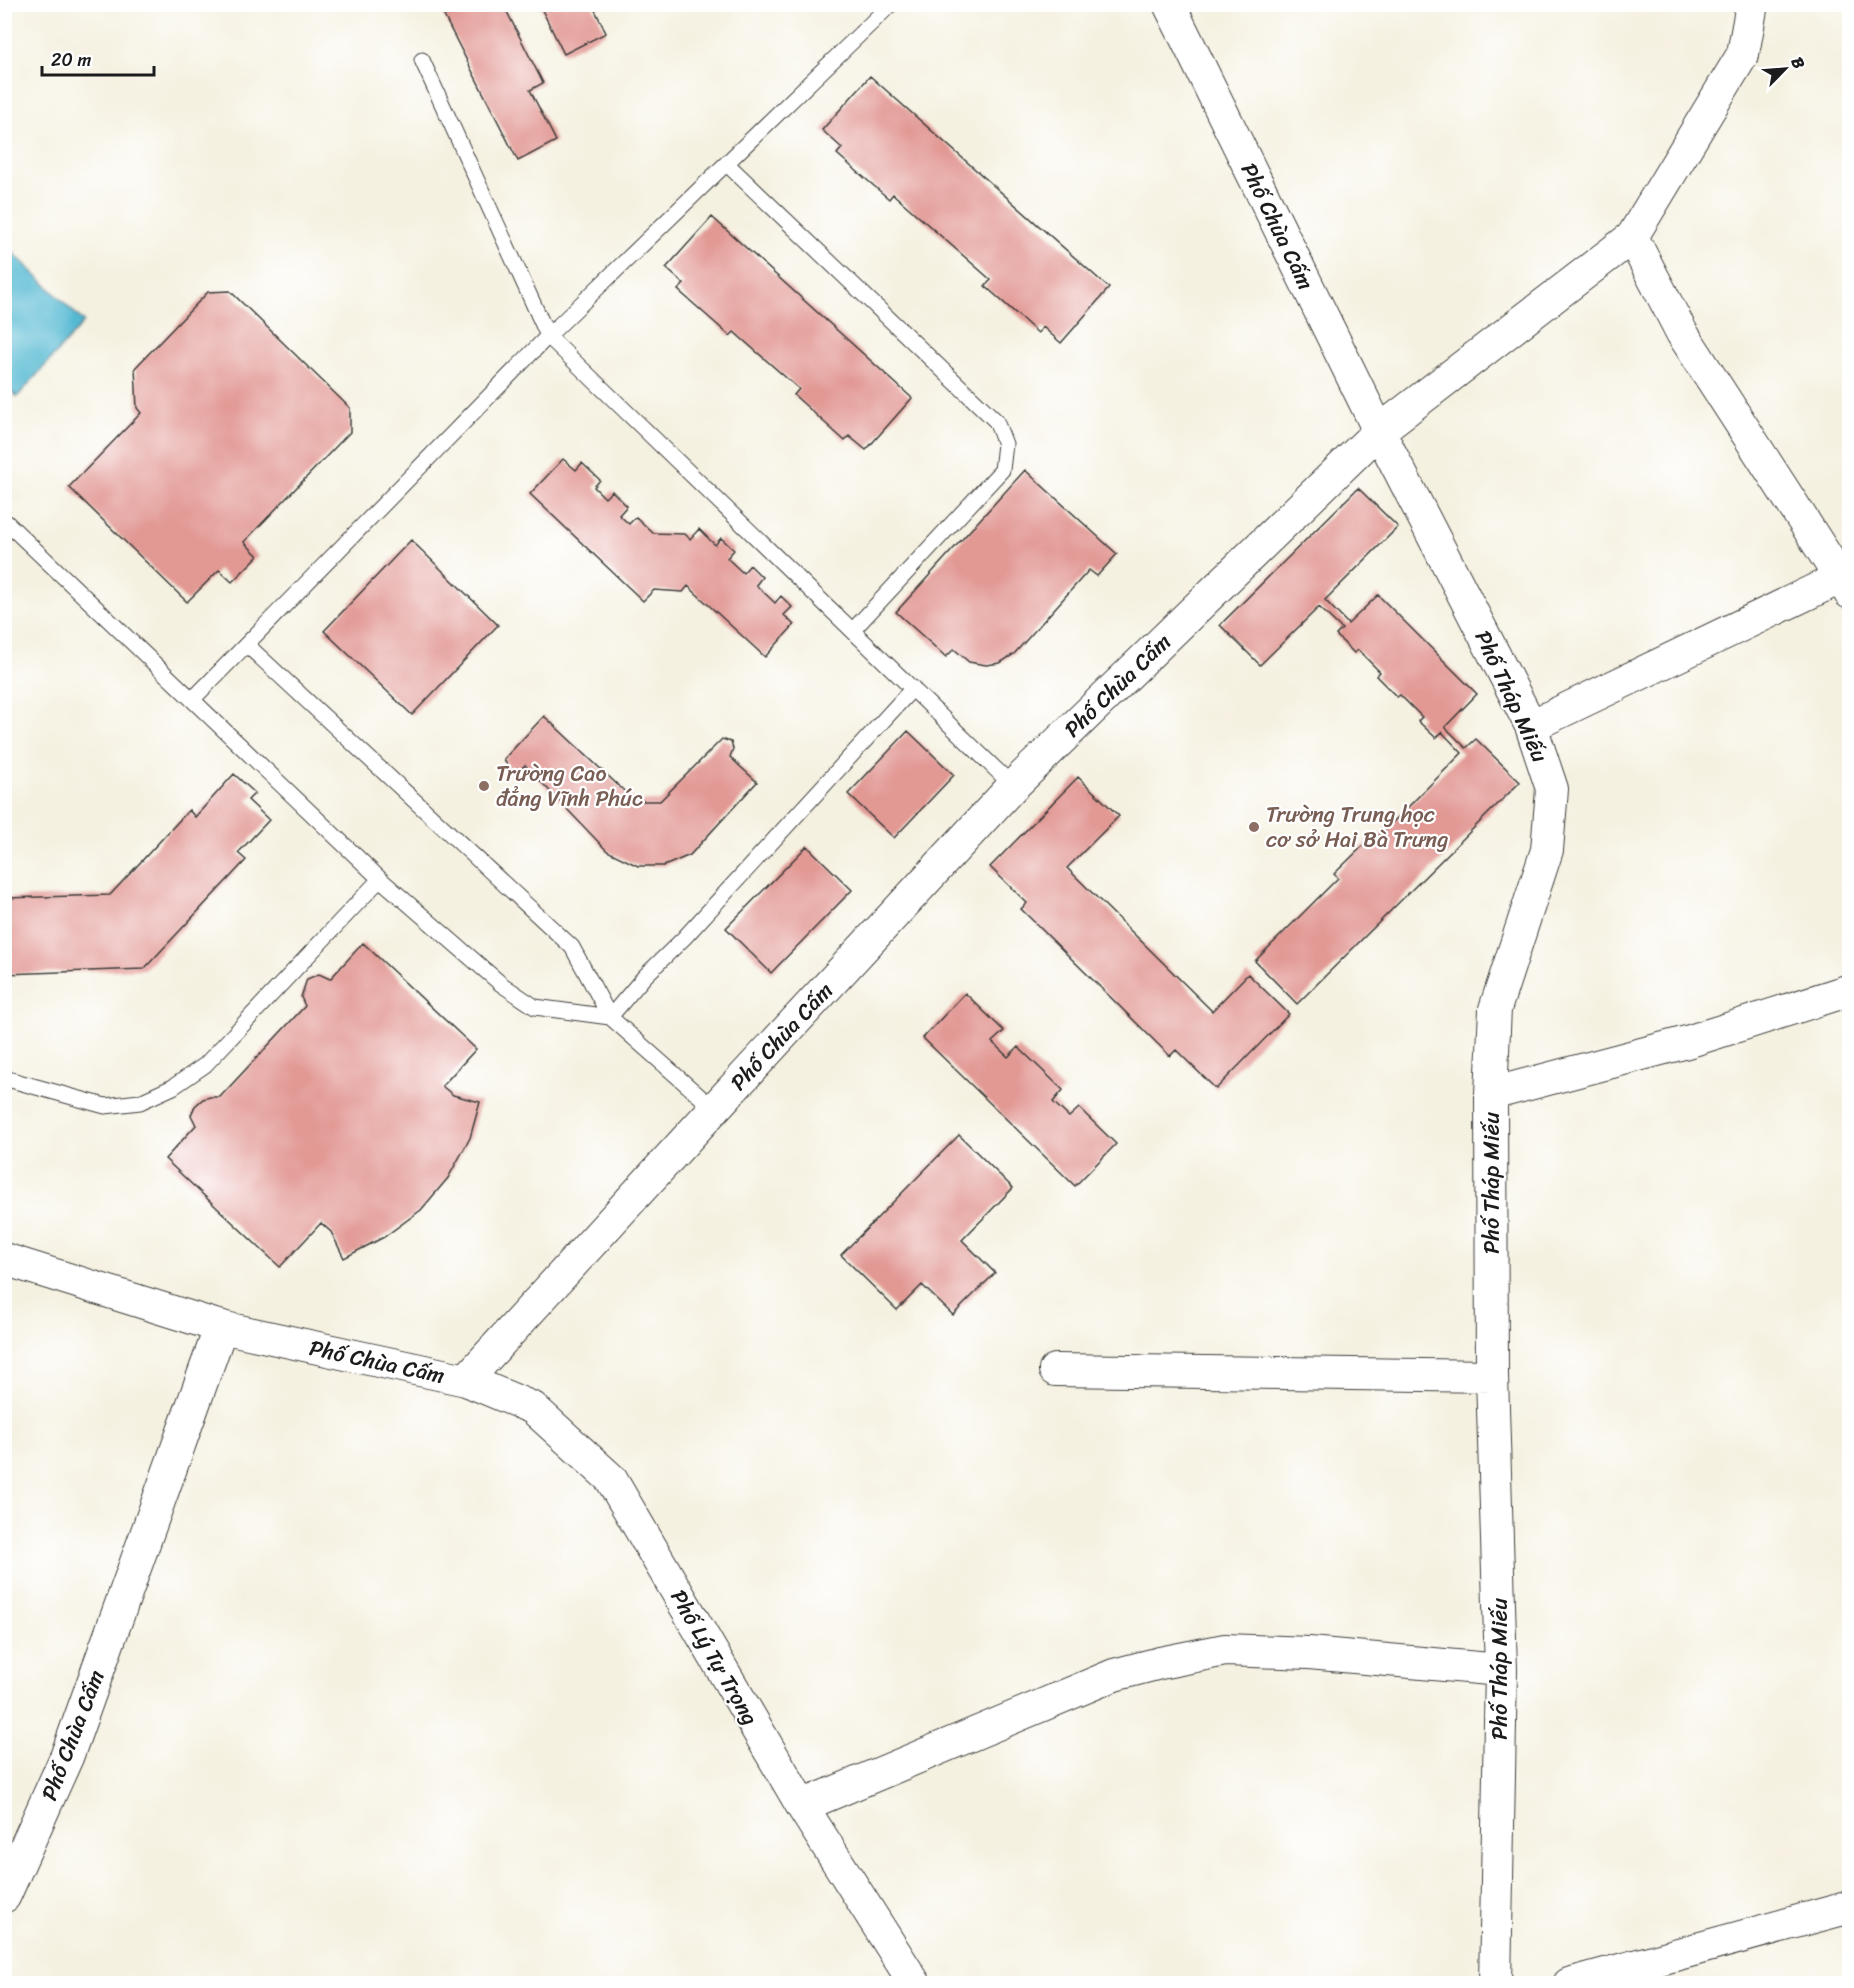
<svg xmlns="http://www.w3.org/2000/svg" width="1854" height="1988" font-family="Sriracha,sans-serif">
<rect width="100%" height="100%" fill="#fff"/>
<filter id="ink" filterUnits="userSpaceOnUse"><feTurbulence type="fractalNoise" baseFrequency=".0167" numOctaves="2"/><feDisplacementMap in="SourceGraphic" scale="12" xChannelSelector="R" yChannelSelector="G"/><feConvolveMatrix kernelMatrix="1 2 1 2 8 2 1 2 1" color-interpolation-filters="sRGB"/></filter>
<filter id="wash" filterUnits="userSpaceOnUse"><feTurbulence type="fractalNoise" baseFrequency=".008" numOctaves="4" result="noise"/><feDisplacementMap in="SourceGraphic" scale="24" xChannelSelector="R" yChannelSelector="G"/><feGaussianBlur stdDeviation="1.35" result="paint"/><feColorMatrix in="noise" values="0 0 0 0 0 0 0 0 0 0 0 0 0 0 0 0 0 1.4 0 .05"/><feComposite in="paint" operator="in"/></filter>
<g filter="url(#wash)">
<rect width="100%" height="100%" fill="#f5f1e1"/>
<path fill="#55b9d3" stroke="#386a78" stroke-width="1.5" d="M 4,244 L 84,322 L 17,397 L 5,385 Z"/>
<g id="blocks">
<path fill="#e29994" d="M 438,4 L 503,4 L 543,83 L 530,90 L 556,141 L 518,161 Z
M 539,4 L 592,4 L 606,33 L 564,54 Z
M 870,76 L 1109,288 L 1061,343 L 1043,327 L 1038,333 L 985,286 L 991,280 L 893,194 L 889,199 L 837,154 L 842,148 L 822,130 Z
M 712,217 L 912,398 L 866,450 L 849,436 L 845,441 L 794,395 L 799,389 L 734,332 L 730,336 L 678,290 L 684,284 L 666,268 Z
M 230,291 L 350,408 L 350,432 L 244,542 L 258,556 L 232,582 L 219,570 L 187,602 L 69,487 L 141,413 L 137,408 L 135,368 L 208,292 Z
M 563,459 L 576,470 L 582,463 L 600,480 L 594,487 L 605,498 L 612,491 L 627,506 L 619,515 L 629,524 L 636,517 L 653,533 L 685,534 L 690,539 L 699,529 L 715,545 L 721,538 L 734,550 L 727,558 L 743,573 L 750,565 L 762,577 L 756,585 L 775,603 L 781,596 L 792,607 L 784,615 L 794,625 L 765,657 L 688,586 L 683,592 L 654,590 L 643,601 L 530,494 Z
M 1025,470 L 1117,554 L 1097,576 L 1089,570 L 1014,654 L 1000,663 L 986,665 L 969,662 L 954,649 L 946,657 L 896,612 Z
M 1358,488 L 1398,527 L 1325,600 L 1348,624 L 1378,595 L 1477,694 L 1445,727 L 1466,748 L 1476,739 L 1520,782 L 1297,1004 L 1255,961 L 1338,878 L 1334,874 L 1373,836 L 1376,839 L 1462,753 L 1442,732 L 1436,738 L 1418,721 L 1422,717 L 1400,695 L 1397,697 L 1376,676 L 1380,672 L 1358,650 L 1354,653 L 1336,635 L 1342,629 L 1319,607 L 1260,665 L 1220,625 Z
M 411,540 L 498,625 L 412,715 L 324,631 Z
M 544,716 L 635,801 L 660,801 L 722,739 L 731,742 L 733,749 L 730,757 L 757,782 L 690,855 L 664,866 L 638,866 L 607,851 L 525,765 L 518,772 L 512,770 L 507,765 L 504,759 Z
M 908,731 L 954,775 L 894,838 L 848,794 Z
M 234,774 L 255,793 L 248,800 L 269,820 L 238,853 L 246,860 L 144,969 L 5,974 L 5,898 L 110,895 L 189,810 L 195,817 Z
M 1078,777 L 1119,816 L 1067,868 L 1212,1011 L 1248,974 L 1289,1014 L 1216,1089 L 1176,1050 L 1170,1056 L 1021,909 L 1027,903 L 990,867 Z
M 807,846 L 852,890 L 771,973 L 726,928 Z
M 363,943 L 476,1049 L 442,1086 L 453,1095 L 480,1102 L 470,1138 L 448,1178 L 421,1210 L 384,1237 L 344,1258 L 331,1232 L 321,1223 L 280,1267 L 165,1159 L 196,1125 L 191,1115 L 195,1106 L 203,1099 L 210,1097 L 220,1097 L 305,1006 L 301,997 L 307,979 L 319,974 L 330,979 Z
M 965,993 L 1004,1031 L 992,1042 L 1008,1057 L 1018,1047 L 1063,1090 L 1053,1102 L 1069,1117 L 1079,1108 L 1116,1144 L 1075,1186 L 923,1038 Z
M 959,1135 L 1013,1188 L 962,1240 L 995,1273 L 953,1315 L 922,1285 L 897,1310 L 841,1255 Z"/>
</g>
</g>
<g filter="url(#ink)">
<use href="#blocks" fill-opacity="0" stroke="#3d3c3a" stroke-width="1.5"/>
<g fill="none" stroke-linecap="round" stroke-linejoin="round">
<g stroke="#3d3c3a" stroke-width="17">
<path id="service" d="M 422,60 L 548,336 L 1013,786
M 727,164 L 996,421 L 1005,444 L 1002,470 L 853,630
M 4,520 L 380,879 L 501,984 L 535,1007 L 610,1017 L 644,977 L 684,938 L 913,688
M 247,645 L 572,947 L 610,1017 L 714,1109
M 193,699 L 548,336 L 891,4
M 4,1078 L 105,1106 L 140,1102 L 173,1087 L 205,1065 L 380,879"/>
</g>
<g stroke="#3d3c3a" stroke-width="34">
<path id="minor" d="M 1169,4 L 1379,431 L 1531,726 L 1552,789 L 1547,850 L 1495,1009 L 1491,1094 L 1492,1376 L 1501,1670 L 1495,1984
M 1632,237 L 1682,333 L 1850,593
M 1531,726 L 1840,578
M 1491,1094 L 1687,1042 L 1850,990
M 4,1259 L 221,1327 L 466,1380 L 533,1408 L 611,1479 L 802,1806 L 915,1984
M 1055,1370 L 1492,1376
M 466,1380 L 714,1109 L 1013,786 L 1379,431 L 1632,237 L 1743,54 L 1752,4
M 802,1806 L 1114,1675 L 1160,1663 L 1225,1650 L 1309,1653 L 1501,1670
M 1569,1984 L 1850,1907"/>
</g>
<g stroke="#3d3c3a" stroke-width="35">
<path id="tertiary" d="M 4,1896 L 67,1756 L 221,1327"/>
</g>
<use href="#service" stroke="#fff" stroke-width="15"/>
<use href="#minor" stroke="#fff" stroke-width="32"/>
<use href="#tertiary" stroke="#fff" stroke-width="33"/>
</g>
</g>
<g fill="#8d6e63" stroke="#fff" stroke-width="2">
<circle cx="484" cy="786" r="6"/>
<circle cx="1254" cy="827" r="6"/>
</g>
<g text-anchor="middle" stroke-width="4.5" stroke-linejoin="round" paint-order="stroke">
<g font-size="22" fill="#1c1c1c" stroke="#fff">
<text transform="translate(1278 226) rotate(64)" y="8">Phố Chùa Cấm</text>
<text transform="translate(1117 685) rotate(-44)" y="8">Phố Chùa Cấm</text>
<text transform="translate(1512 696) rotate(65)" y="8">Phố Tháp Miếu</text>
<text transform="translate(781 1036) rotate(-47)" y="8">Phố Chùa Cấm</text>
<text transform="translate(1491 1183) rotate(-90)" y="8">Phố Tháp Miếu</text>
<text transform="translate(377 1361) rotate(12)" y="8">Phố Chùa Cấm</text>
<text transform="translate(715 1657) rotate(60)" y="8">Phố Lý Tự Trọng</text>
<text transform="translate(1499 1669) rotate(-90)" y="8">Phố Tháp Miếu</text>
<text transform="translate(72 1735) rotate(-69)" y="8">Phố Chùa Cấm</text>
</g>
<g font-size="22" fill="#785e54" stroke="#fff" text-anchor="start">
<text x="496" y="781">Trường Cao<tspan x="496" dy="25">đẳng Vĩnh Phúc</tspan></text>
<text x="1266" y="822">Trường Trung học<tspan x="1266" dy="25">cơ sở Hai Bà Trưng</tspan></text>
</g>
</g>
<rect width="1854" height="1988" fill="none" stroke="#fff" stroke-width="24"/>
<g transform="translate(1785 69) rotate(65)" stroke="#ffffff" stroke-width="4.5" paint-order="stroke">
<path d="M0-4.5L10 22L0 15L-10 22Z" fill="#1c1c1c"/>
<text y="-9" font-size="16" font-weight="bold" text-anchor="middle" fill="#1c1c1c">B</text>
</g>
<path d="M42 66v9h112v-9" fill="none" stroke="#1c1c1c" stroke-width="3"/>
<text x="51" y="66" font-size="18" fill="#1c1c1c" stroke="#ffffff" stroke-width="4.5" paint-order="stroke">20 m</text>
</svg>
